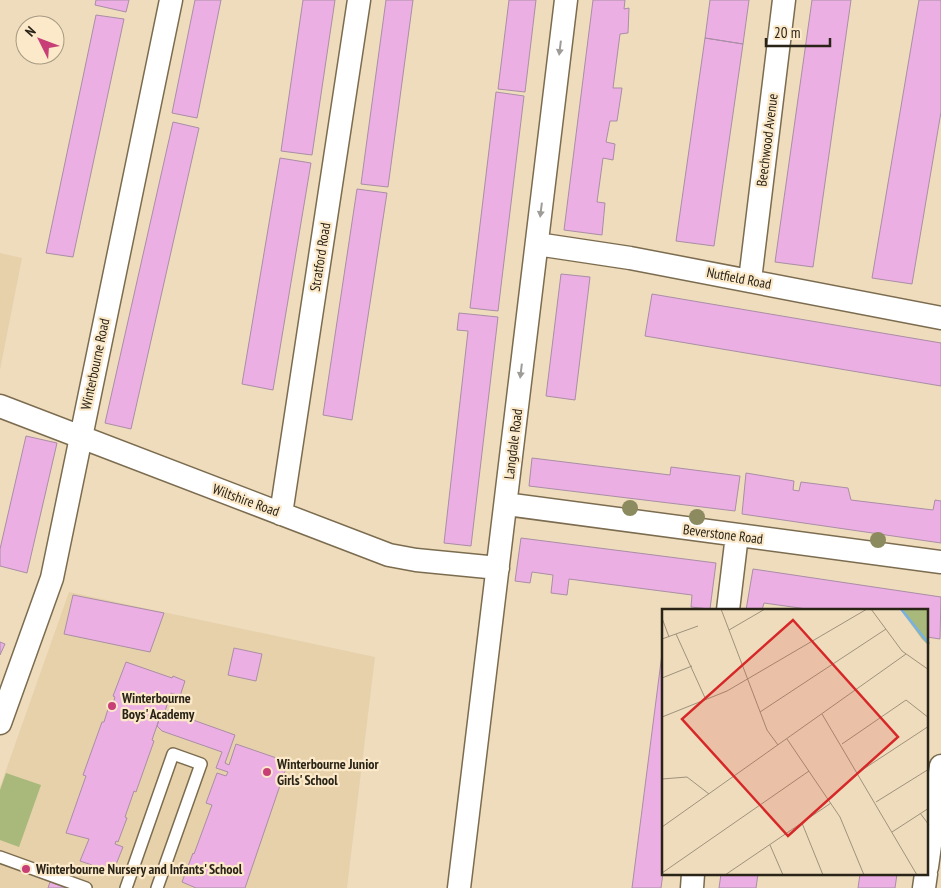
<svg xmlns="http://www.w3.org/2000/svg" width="941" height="888" font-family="'PT Sans Narrow',sans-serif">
<rect width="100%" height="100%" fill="#eedcbd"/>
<path fill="#e6d1aa" d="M 0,253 L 22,258 L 0,370 Z
M 69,592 L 375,657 L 347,888 L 0,888 L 0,787 Z"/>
<path fill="#a8b97b" d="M 6,773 L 41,785 L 19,847 L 0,840 L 0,790 Z"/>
<path fill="#ecafe3" stroke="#a98ea5" d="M 96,0 L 129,0 L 126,12 L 95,5 Z
M 195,0 L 221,0 L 197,118 L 172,113 Z
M 303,0 L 335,0 L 312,155 L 281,151 Z
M 386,0 L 413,0 L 388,187 L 361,184 Z
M 509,0 L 536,0 L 525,92 L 498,89 Z
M 593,0 L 625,0 L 624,9 L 629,8 L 628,33 L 620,34 L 613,88 L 622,88 L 617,121 L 610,121 L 606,142 L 615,144 L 613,160 L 603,158 L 597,202 L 605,203 L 602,235 L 564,230 Z
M 710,0 L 749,0 L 743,44 L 705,38 Z
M 812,0 L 851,0 L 813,267 L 775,262 Z
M 919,0 L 941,0 L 941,112 L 912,284 L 872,278 Z
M 96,15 L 124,19 L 73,257 L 46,253 Z
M 705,38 L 743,44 L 714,246 L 676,241 Z
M 496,92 L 524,96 L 498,311 L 470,308 Z
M 173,122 L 199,128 L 131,429 L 105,423 Z
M 280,158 L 311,163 L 273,390 L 242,384 Z
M 357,189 L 387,193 L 352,420 L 323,415 Z
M 561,274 L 590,277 L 575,400 L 546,396 Z
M 652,294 L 941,343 L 941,386 L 645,336 Z
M 459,313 L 498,317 L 471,546 L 444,543 L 468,331 L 457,330 Z
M 26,436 L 57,443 L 27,573 L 0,566 L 0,549 Z
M 532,458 L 670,475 L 671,467 L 740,476 L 735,511 L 529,486 Z
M 746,473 L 794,481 L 793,490 L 799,491 L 801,482 L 848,488 L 851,500 L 933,510 L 935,500 L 941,501 L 941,543 L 742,514 Z
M 521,538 L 716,563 L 710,609 L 691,607 L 692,595 L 569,579 L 567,595 L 551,593 L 553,575 L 532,572 L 530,583 L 515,581 Z
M 753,569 L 941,597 L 940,639 L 927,637 L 927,610 L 814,610 L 764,603 L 762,610 L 746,610 Z
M 73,595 L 164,613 L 150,652 L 64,634 Z
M 664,638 L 664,866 L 661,888 L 632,888 Z
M 0,642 L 5,644 L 0,655 Z
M 234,648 L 262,654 L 256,681 L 228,675 Z
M 126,662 L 172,678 L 173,676 L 185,681 L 180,696 L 171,693 L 164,714 L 161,714 L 152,740 L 154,741 L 136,792 L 134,791 L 125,817 L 127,818 L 118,842 L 116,841 L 115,844 L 123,847 L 113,872 L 80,861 L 89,839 L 66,833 L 86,776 L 83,775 L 102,722 L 104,722 L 108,709 L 111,710 L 115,697 L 113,696 Z
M 165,710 L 235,735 L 225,763 L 229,765 L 236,744 L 288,762 L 245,888 L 196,888 L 182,882 L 193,853 L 194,854 L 212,805 L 206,803 L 217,773 L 226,776 L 228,772 L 216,768 L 222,752 L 162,731 L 157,726 L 161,714 L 164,714 Z
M 721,874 L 758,874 L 756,888 L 719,888 Z
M 860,874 L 897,874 L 895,888 L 858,888 Z
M 50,882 L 66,888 L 48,888 Z"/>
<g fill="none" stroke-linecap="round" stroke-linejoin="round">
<g stroke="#7c6c4f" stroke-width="14">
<path id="lane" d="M 0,857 L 86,888
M 126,888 L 173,754 L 201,764 L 157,888"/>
</g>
<g stroke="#7c6c4f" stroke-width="25">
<path id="street" d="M 537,244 L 630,258 L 941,318
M 750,280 L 784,0
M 0,406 L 389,555 L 416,560 L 498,568
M 506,504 L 941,562
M 281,514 L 359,0
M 728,610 L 737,535
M 0,723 L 52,578 L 171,0
M 927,867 L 941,766
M 459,888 L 566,0
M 692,888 L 693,874
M 924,888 L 926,874"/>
</g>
<use href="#lane" stroke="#fff" stroke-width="11"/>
<use href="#street" stroke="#fff" stroke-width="22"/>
</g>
<g fill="#8c8a5f">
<circle cx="630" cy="508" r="8"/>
<circle cx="697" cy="517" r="8"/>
<circle cx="878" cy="540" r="8"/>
</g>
<defs><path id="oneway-solid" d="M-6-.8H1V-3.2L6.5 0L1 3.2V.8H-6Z" transform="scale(1.25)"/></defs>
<g fill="#9f9c97">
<use href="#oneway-solid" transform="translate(560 48) rotate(97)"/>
<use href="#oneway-solid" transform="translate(541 210) rotate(97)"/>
<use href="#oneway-solid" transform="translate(521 371) rotate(97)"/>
</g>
<g fill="#c83e76" stroke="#fbe9c9" stroke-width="2">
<circle cx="112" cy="706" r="5"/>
<circle cx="267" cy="772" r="5"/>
<circle cx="26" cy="869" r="5"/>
</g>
<g text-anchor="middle" stroke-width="4.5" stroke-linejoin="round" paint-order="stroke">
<g font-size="14" fill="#2a2418" stroke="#fbe9c9">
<text transform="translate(767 140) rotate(-83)" y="5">Beechwood Avenue</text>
<text transform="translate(320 257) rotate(-81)" y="5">Stratford Road</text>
<text transform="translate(739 278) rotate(11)" y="5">Nutfield Road</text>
<text transform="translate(95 364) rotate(-78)" y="5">Winterbourne Road</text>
<text transform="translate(513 444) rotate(-83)" y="5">Langdale Road</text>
<text transform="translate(246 500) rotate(20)" y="5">Wiltshire Road</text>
<text transform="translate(723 534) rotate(7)" y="5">Beverstone Road</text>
</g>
<g font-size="14" font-weight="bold" fill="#2a2418" stroke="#fbe9c9" text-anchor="start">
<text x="122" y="703">Winterbourne<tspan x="122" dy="16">Boys' Academy</tspan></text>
<text x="277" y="769">Winterbourne Junior<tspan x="277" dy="16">Girls' School</tspan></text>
<text x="36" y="874">Winterbourne Nursery and Infants' School</text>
</g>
</g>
<g transform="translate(662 609)">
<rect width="266" height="266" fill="#eedcbd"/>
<path d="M 238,0 L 266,0 L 266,36 L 260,30 Z" fill="#a8b97b"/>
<path fill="none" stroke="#77b1e5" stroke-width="2.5" d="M 239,0 L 267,35"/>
<path fill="none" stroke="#a0927b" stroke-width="1" d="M 59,0 L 105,121 L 116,136M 209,0 L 240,42 L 267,61M 0,9 L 7,28M 67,21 L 103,0M 14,25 L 44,91M 0,30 L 36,17M 0,69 L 30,57M 98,103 L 224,20M 160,105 L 255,266M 0,108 L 65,82 L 205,0M 125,130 L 178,208 L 202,266M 180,135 L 244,91 L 267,109M 197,163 L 267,117M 0,170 L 25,168 L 47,185M 214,193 L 267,160M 258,204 L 267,216M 140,214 L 161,266M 0,218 L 244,45M 230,223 L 267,199M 108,236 L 121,266M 0,264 L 147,162M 63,266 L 169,194"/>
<path fill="#d62828" fill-opacity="0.15" stroke="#d62828" stroke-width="2.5" d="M 131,11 L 236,128 L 126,227 L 20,110 Z"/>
<rect width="266" height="266" fill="none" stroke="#2a2418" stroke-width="2.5"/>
</g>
<g transform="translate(40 40) rotate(312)"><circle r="24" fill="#fbe9c9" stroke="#a79a82"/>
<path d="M0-4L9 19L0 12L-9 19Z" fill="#c83e76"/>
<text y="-8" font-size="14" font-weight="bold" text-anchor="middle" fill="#2a2418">N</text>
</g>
<path d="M766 38v8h64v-8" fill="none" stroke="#2a2418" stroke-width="2.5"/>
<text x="774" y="38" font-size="15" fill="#2a2418" stroke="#fbe9c9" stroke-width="4" paint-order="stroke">20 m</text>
</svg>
